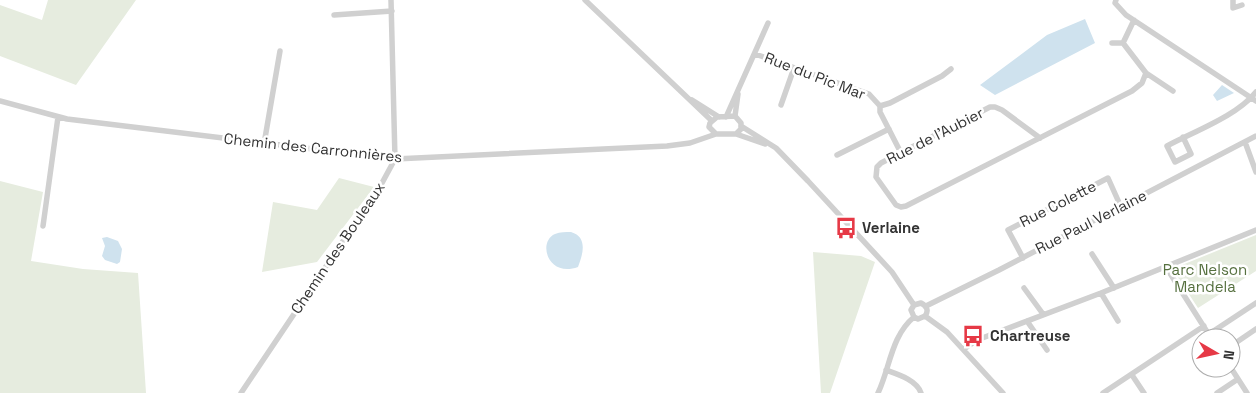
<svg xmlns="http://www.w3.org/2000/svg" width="1256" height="393" font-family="'Space Grotesk',sans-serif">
<rect width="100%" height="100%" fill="#fff"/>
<path fill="#e6ecdf" d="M 48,0 L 136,0 L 76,85 L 0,56 L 0,5 L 42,20 Z
M 339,178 L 374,187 L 317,262 L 262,272 L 273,202 L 317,210 Z
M 0,181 L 43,192 L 31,261 L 83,269 L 138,273 L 146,393 L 0,393 Z
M 1256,235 L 1256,271 L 1198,308 L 1175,273 L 1177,267 Z
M 813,252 L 861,256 L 875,262 L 830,393 L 821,393 Z"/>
<path fill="#cfe2ee" d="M 1085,19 L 1095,43 L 995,95 L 980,85 L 1047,35 Z
M 1222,85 L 1234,93 L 1217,101 L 1213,95 Z
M 571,232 C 588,237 583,254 578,267 C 548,278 537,242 555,234 C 560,232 566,232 571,232 Z
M 107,237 L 118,241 L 122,249 L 120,262 L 117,264 L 105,260 L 102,256 L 105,246 L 102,238 Z"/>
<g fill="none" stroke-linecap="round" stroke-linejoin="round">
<path stroke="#d0d0d0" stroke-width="5.5" d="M 585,0 L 712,121
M 1116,0 L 1115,3 L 1126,15 L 1256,101
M 1233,0 L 1233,8 L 1242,5
M 334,15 L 392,11
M 1112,43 L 1123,43
M 755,54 L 869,94 L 880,106 L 880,112 L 901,153
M 1146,73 L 1173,91
M 692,100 L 719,117
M 0,101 L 67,119 L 395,159 L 667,146 L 690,143 L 716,134
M 781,105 L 794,68
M 880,106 L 890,103 L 942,76 L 951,69
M 735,116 L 741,123 L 741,129 L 736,134 L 716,134 L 709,127 L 710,123 L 717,117 Z
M 735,116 L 738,94
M 726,117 L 768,23
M 741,126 L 776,148 L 808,181 L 892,272 L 914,305
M 736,134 L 765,144
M 1183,137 L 1191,154 L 1175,162 L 1167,146 C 1195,131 1237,116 1256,92
M 1040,138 L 1002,110 L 995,107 L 990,107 L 881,163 L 877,167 L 876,177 L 896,205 L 901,207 L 906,206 L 1132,91 L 1142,83 L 1146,73 L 1123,43 L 1134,20
M 1245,142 L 1256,172
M 264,144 L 280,51
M 837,155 L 889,129
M 43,226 L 58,117
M 1092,254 L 1114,288
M 1023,258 L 1008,230 L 1108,178 L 1121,207
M 1166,267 L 1211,338
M 1024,288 L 1043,314
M 1101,293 L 1118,321
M 914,305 L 911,310 L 914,317 L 918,319 L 925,316
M 914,305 L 921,303 C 927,306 929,311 925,316
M 926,306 L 999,270 L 1256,136
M 925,316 L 947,332 L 1003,393
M 1027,321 L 1047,350
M 1209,334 L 1256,303
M 1231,346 L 1256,329
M 964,349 L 977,340 L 1101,293 L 1256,230
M 1231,368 L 1247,393
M 886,370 C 897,374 917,380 921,393
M 1132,375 L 1144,393
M 241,393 L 382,183 L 395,159 L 391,0
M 878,393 C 890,368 891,336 914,317
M 1103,393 L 1204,326
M 1217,393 L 1238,379"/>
</g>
<defs>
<g id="bus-bare" transform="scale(1.725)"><path d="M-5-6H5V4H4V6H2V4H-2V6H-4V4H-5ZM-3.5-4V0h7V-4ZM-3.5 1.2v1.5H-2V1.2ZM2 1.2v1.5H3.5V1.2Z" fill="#e63946" stroke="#fff" stroke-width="2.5" paint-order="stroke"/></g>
</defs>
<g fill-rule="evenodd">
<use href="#bus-bare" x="846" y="228"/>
<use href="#bus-bare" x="973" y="336"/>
</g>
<g text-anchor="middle" stroke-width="5" stroke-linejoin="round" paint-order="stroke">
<g font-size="15" fill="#333" stroke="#fff">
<text transform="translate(815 76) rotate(21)" y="5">Rue du Pic Mar</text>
<text transform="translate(935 136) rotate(-27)" y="5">Rue de l'Aubier</text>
<text transform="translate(313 148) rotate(6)" y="5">Chemin des Carronnières</text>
<text transform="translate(1058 204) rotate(-27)" y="5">Rue Colette</text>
<text transform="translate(1091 222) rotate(-27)" y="5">Rue Paul Verlaine</text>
<text transform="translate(338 248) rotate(-56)" y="5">Chemin des Bouleaux</text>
</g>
<g font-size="15" font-weight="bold" fill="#333" stroke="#fff" text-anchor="start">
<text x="862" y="233">Verlaine</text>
<text x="990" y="341">Chartreuse</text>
</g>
<g font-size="15" fill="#56703f" stroke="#fff">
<text x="1205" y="275">Parc Nelson<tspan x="1205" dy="17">Mandela</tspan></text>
</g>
</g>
<g transform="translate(1216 353) rotate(99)"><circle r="24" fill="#ffffff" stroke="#adadad"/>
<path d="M0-4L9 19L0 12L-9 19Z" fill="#e63946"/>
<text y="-8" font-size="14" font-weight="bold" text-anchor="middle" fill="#333333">N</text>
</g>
</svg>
